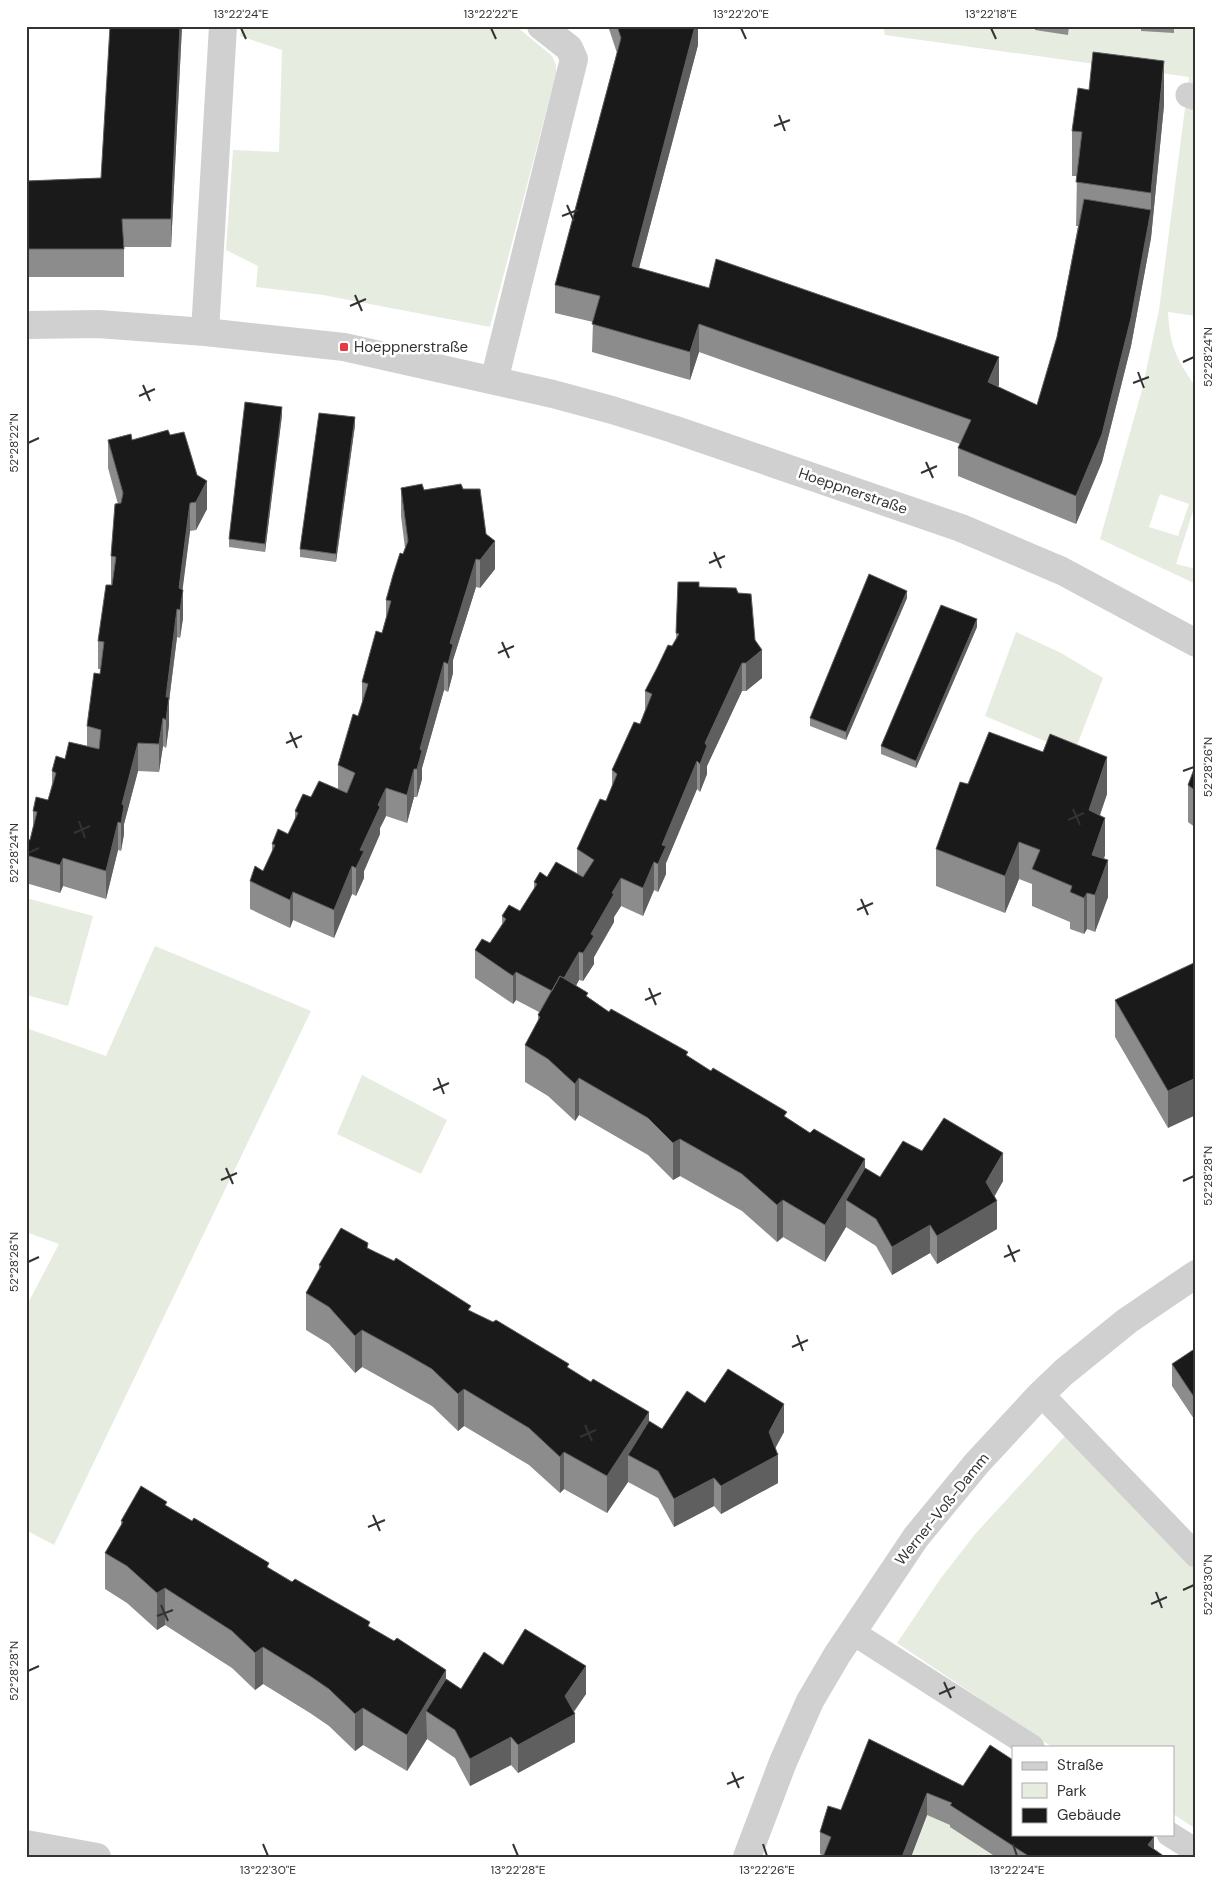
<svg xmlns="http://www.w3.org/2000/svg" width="1222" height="1883" font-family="'DM Sans',sans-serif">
<rect width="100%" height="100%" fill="#fff"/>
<path fill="#e6ecdf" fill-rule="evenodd" d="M 242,26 L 516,26 L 552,56 L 556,65 L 556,74 L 490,327 L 323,295 L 256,287 L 258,266 L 226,250 L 233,150 L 279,152 L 282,50 L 240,36 Z
M 883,26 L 1196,26 L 1196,316 L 1168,312 C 1170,346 1176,359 1196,387 L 1196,502 L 1176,564 L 1196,569 L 1196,584 L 1100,539 L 1142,390 L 1159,310 L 1189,77 L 885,35 ZM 1160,494 L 1189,504 L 1178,536 L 1149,527 Z
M 1016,632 L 1061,653 L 1103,678 L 1074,753 L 985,716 Z
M 26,898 L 93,916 L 68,1006 L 26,995 Z
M 155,946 L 311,1011 L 54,1545 L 26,1530 L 26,1307 L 59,1244 L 26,1232 L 26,1028 L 106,1056 Z
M 362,1075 L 447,1120 L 421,1174 L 337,1134 Z
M 1065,1436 L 1196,1567 L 1196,1829 L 1173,1814 L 1173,1747 L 1052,1747 L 897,1643 L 941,1578 L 976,1533 Z
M 927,1815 L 952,1825 L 996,1857 L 910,1857 Z"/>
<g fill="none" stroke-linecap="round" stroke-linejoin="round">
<path stroke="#d0d0d0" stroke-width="25" d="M 1188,95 L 1196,98
M 1041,1394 L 1196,1555
M 852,1632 L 1032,1747
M 1169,1834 L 1196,1851"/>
<path stroke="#d0d0d0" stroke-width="28" d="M 26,325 L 98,324 L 205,332 L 344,347 L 553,394 L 612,410 L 673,429 L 961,528 L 1062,571 L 1196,643
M 205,332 L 223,26
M 494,381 L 574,59 L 569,48 L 541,26
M 26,1844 L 97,1857
M 747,1857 L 783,1762 L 810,1701 L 837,1655 L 916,1537 L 977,1463 L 1041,1394 L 1064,1372 L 1127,1321 L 1196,1274"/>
</g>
<path fill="#8c8c8c" d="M 182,26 L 171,247 L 124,247 L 124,277 L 26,277 L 26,181 L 101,178 Z
M 608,26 L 698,26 L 698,45 L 639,268 L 999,385 L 998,387 L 1037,405 L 1057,337 L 1078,226 L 1076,226 L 1077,176 L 1072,176 L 1072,131 L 1164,105 L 1151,238 L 1131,346 L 1102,462 L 1076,524 L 958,476 L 958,448 L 960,444 L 699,352 L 690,380 L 592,352 L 593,322 L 555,313 L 555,285 L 617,53 Z
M 1035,26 L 1069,26 L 1068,35 L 1035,30 Z
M 1141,26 L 1174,26 L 1174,33 L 1141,31 Z
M 282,415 L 265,552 L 229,547 L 229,539 Z
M 355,425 L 336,562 L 300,557 L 300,549 Z
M 108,440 L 132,440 L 207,509 L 196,530 L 190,531 L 182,590 L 183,618 L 180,638 L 177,637 L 169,701 L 169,725 L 166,748 L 163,746 L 159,772 L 138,771 L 124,824 L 124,834 L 121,851 L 118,850 L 106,899 L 63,886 L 60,893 L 26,883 L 26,839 L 30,840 L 33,826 L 33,811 L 48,800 L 52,784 L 52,771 L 65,759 L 87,746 L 87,726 L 100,674 L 101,669 L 98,669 L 98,641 L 112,584 L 111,584 L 111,556 L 118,504 L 108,468 Z
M 401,488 L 424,490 L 463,489 L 486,534 L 495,569 L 480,588 L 476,587 L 453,660 L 453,673 L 448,692 L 444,690 L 422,768 L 422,779 L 417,797 L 414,797 L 407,823 L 386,816 L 380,828 L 380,834 L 364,871 L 364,878 L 356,896 L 352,894 L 334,938 L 293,920 L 290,928 L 250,909 L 250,881 L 263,871 L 272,853 L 272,844 L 288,834 L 295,820 L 295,811 L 311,797 L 338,789 L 338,765 L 358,716 L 362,705 L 362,682 L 382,633 L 386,618 L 386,600 L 405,548 L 401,516 Z
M 678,582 L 699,587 L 755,640 L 762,678 L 746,691 L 742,691 L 707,766 L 707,774 L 700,792 L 697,789 L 666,863 L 666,874 L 658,892 L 654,890 L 643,916 L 621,906 L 614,917 L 614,922 L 594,957 L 594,964 L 583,981 L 579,980 L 576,986 L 588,997 L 609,1012 L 688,1057 L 787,1118 L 865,1168 L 880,1177 L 922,1151 L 1003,1181 L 994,1197 L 997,1229 L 937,1264 L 930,1253 L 892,1275 L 876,1246 L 846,1227 L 825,1262 L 783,1237 L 777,1242 L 742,1211 L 680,1176 L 673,1180 L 648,1155 L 579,1115 L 575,1121 L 548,1096 L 525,1082 L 525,1045 L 538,1021 L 538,1015 L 539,1012 L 516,1000 L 513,1004 L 475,978 L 475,950 L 490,943 L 502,924 L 502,916 L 520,911 L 534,889 L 534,882 L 547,877 L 577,873 L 577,849 L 606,801 L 612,788 L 612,770 L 640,724 L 645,710 L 645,691 L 676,640 Z
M 907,598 L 846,740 L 810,726 L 810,718 Z
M 977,627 L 916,768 L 881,754 L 881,746 Z
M 1196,764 L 1196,828 L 1188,822 L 1188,785 Z
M 968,784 L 1107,794 L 1100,815 L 1105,855 L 1104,859 L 1108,897 L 1095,932 L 1087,929 L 1084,934 L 1070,929 L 1070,922 L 1032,906 L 1032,884 L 1019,879 L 1005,913 L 936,886 L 936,849 Z
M 1196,962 L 1168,1128 L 1115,1037 L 1115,1000 Z
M 368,1248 L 471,1311 L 569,1369 L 649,1421 L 662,1429 L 705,1403 L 784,1432 L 775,1448 L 778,1483 L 721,1514 L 714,1506 L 674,1527 L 658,1498 L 628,1482 L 607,1513 L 564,1489 L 560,1493 L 529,1465 L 464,1426 L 458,1431 L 432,1406 L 362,1367 L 355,1373 L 329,1344 L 306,1330 L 306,1293 L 319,1270 L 319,1265 Z
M 1196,1348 L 1196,1422 L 1172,1386 L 1172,1364 Z
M 167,1506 L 269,1568 L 370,1627 L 461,1689 L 503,1665 L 586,1694 L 574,1712 L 575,1742 L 518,1773 L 511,1765 L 470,1786 L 455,1758 L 427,1739 L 407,1771 L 363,1745 L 355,1751 L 329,1726 L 310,1713 L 263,1684 L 255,1690 L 232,1668 L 165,1625 L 157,1630 L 127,1603 L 105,1589 L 105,1553 L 121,1526 L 121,1521 Z
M 869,1739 L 1013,1834 L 1154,1849 L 1165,1857 L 996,1857 L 950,1827 L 950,1825 L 927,1815 L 911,1857 L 823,1857 L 823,1856 L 820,1854 L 820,1832 L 841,1810 Z"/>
<path fill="#5f5f5f" d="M 180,26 L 182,26 L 171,247 L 171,219 Z
M 695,26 L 698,26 L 698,45 L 632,294 L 632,266 Z
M 1164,61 L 1164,105 L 1151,238 L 1131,346 L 1102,462 L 1076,524 L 1076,496 L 1151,210 L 1151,193 Z
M 699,324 L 699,352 L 690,380 L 690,352 Z
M 999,357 L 999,385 L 988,410 L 988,382 Z
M 282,407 L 282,415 L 265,552 L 265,544 Z
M 355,417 L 355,425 L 336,562 L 336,554 Z
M 207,481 L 207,509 L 196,530 L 196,502 Z
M 190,503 L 190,531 L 180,610 L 179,588 Z
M 495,541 L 495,569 L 480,588 L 480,560 Z
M 476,559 L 476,587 L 453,660 L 453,673 L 448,692 L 448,664 L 450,643 Z
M 183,590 L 183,618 L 180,638 L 180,610 Z
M 907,591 L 907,598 L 846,740 L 846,732 Z
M 177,609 L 177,637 L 169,701 L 169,725 L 166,748 L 166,697 Z
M 977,619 L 977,627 L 916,768 L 916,761 Z
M 762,650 L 762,678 L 746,691 L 746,663 Z
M 444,662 L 444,690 L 422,768 L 422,779 L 417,797 L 417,769 L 420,749 Z
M 742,663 L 742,691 L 707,766 L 707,774 L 700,792 L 700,764 L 705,743 Z
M 163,718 L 163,746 L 159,772 L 159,744 Z
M 138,743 L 138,771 L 124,824 L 124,834 L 121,851 L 121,823 L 122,804 Z
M 1107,757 L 1107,794 L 1089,847 L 1089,810 Z
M 697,761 L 697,789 L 666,863 L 666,874 L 658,892 L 658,864 L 662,845 Z
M 414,769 L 414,797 L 407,823 L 407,795 Z
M 386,788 L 386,816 L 380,828 L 380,834 L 364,871 L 364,878 L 356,896 L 356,868 L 360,850 L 378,805 Z
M 1105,818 L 1105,855 L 1092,891 L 1092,855 Z
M 118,822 L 118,850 L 106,899 L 106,871 Z
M 1019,842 L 1019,879 L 1005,913 L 1005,876 Z
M 63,858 L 63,886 L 60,893 L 60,865 Z
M 1108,860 L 1108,897 L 1095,932 L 1095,895 Z
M 654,862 L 654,890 L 643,916 L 643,888 Z
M 352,866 L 352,894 L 334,938 L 334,910 Z
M 621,878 L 621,906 L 614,917 L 614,922 L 594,957 L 594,964 L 583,981 L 583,953 L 591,934 L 612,893 Z
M 293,892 L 293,920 L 290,928 L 290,900 Z
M 1087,893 L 1087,929 L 1084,934 L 1084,898 Z
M 579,952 L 579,980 L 556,1021 L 556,993 Z
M 516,972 L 516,1000 L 513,1004 L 513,976 Z
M 579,1078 L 579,1115 L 575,1121 L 575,1084 Z
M 1196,1078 L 1196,1115 L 1168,1128 L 1168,1091 Z
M 680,1139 L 680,1176 L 673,1180 L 673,1143 Z
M 1003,1153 L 1003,1181 L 989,1206 L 997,1201 L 997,1229 L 937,1264 L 937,1236 L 986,1182 Z
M 865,1159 L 865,1196 L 846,1200 L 846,1227 L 825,1262 L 825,1225 Z
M 783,1200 L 783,1237 L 777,1242 L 777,1205 Z
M 930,1225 L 930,1253 L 892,1275 L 892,1247 Z
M 362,1330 L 362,1367 L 355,1373 L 355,1336 Z
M 464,1389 L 464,1426 L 458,1431 L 458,1394 Z
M 784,1404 L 784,1432 L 769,1460 L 769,1432 Z
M 649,1412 L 649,1449 L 628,1455 L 628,1482 L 607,1513 L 607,1476 Z
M 564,1452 L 564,1489 L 560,1493 L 560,1457 Z
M 778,1455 L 778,1483 L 721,1514 L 721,1486 Z
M 714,1478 L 714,1506 L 674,1527 L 674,1499 Z
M 165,1588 L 165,1625 L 157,1630 L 157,1593 Z
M 263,1647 L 263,1684 L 255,1690 L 255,1653 Z
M 586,1666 L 586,1694 L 571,1715 L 575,1714 L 575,1742 L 518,1773 L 518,1745 L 565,1696 Z
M 446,1670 L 446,1707 L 426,1711 L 427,1739 L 407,1771 L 407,1735 Z
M 363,1708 L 363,1745 L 355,1751 L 355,1714 Z
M 511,1737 L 511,1765 L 470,1786 L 470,1759 Z
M 927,1793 L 927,1815 L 911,1857 L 902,1857 Z
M 1154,1837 L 1154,1857 L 1148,1845 Z"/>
<path fill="#1a1a1a" stroke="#5f5f5f" d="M 110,26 L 180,26 L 171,219 L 122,219 L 124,249 L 26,249 L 26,181 L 101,178 Z
M 617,26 L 695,26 L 632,266 L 709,288 L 716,259 L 999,357 L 988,382 L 1037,405 L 1057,337 L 1084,199 L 1151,210 L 1131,318 L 1102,434 L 1076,496 L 958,448 L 971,420 L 699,324 L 690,352 L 592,324 L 600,296 L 555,285 L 621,38 Z
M 1093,52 L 1164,61 L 1151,193 L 1076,182 L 1082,132 L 1072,131 L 1078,88 L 1089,90 Z
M 245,402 L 282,407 L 265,544 L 229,539 Z
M 319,413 L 355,417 L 336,554 L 300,549 Z
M 168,430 L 170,435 L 184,432 L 197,475 L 207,481 L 196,502 L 190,503 L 179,588 L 183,590 L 180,610 L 177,609 L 166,697 L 169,697 L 166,720 L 163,718 L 159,744 L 138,743 L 122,804 L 124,806 L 121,823 L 118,822 L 106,871 L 63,858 L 60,865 L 26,855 L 26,839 L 30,840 L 37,812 L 33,811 L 36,797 L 48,800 L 56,773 L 52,771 L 56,756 L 65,759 L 69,742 L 99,749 L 101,730 L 87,726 L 94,673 L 100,674 L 104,642 L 98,641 L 106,585 L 112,585 L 116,557 L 111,556 L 115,504 L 121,503 L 123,493 L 108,440 L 131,434 L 132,440 Z
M 422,484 L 424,490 L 461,484 L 463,489 L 480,489 L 486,534 L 495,541 L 480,560 L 476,559 L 450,643 L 453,645 L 448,664 L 444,662 L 420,749 L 422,751 L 417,769 L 414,769 L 407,795 L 386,788 L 378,805 L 380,807 L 360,850 L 364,851 L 356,868 L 352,866 L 334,910 L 293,892 L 290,900 L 250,881 L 255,866 L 263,871 L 275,845 L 272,844 L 278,829 L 288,834 L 298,813 L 295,811 L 303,794 L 311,797 L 319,781 L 347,793 L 355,773 L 338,765 L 353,714 L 358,716 L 368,684 L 362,682 L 376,631 L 382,633 L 391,601 L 386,600 L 393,575 L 400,553 L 403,554 L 408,541 L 401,488 Z
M 869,574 L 907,591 L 846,732 L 810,718 Z
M 678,582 L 699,582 L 699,587 L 736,588 L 738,593 L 751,594 L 755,640 L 762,650 L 746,663 L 742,663 L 705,743 L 707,746 L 700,764 L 697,761 L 662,845 L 666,846 L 658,864 L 654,862 L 643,888 L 621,878 L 612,893 L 614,894 L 591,934 L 594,936 L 583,953 L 579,952 L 564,978 L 560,976 L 552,991 L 516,972 L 513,976 L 475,950 L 482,939 L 490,943 L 506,919 L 502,916 L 509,905 L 520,911 L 537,884 L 534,882 L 540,872 L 547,877 L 556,862 L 583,877 L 594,860 L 577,849 L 600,799 L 606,801 L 617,774 L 612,770 L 634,722 L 640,724 L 652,694 L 645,691 L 657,668 L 668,645 L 672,646 L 679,634 L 676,633 Z
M 941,605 L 977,619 L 916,761 L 881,746 Z
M 989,732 L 1043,752 L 1050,734 L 1107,757 L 1089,810 L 1105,818 L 1092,855 L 1108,860 L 1095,895 L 1087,893 L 1084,898 L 1070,892 L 1072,886 L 1032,869 L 1040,850 L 1019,842 L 1005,876 L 936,849 L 960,782 L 968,784 Z
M 1196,764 L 1196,791 L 1188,785 Z
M 1196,962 L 1196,1078 L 1168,1091 L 1115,1000 Z
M 560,976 L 588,993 L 586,996 L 609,1012 L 611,1009 L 688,1052 L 686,1055 L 711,1071 L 713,1068 L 787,1112 L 784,1116 L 810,1133 L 814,1129 L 865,1159 L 825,1225 L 783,1200 L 777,1205 L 742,1174 L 680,1139 L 673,1143 L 648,1118 L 579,1078 L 575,1084 L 548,1059 L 525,1045 L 540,1017 L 538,1015 Z
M 944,1118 L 1003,1153 L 986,1182 L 997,1201 L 937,1236 L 930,1225 L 892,1247 L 876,1219 L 846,1200 L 865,1168 L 880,1177 L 903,1141 L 922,1151 Z
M 341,1228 L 368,1243 L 367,1248 L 394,1261 L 396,1258 L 471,1306 L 468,1310 L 493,1322 L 496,1320 L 569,1364 L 567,1367 L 591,1382 L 593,1379 L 649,1412 L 607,1476 L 564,1452 L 560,1457 L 529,1428 L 464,1389 L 458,1394 L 432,1369 L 406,1354 L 362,1330 L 355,1336 L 329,1307 L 306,1293 L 321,1266 L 319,1265 Z
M 1196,1348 L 1196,1400 L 1172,1364 Z
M 728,1369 L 784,1404 L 769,1432 L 778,1455 L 721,1486 L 714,1478 L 674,1499 L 658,1471 L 628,1455 L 649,1421 L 662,1429 L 687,1391 L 705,1403 Z
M 141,1486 L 167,1502 L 165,1505 L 192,1521 L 194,1518 L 269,1563 L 267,1567 L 292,1582 L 295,1579 L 370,1622 L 368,1626 L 394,1641 L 397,1638 L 446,1670 L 407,1735 L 363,1708 L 355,1714 L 329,1689 L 310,1676 L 263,1647 L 255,1653 L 232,1631 L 165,1588 L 157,1593 L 127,1566 L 105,1553 L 123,1522 L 121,1521 Z
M 525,1629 L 586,1666 L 565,1696 L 575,1714 L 518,1745 L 511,1737 L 470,1759 L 455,1730 L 426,1711 L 446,1679 L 461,1689 L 484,1652 L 503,1665 Z
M 869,1739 L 963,1786 L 990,1745 L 1013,1760 L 1013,1834 L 1149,1834 L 1154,1837 L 1148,1845 L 1165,1857 L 1030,1857 L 950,1805 L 952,1803 L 927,1793 L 902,1857 L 823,1857 L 831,1837 L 820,1832 L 828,1806 L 841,1810 Z"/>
<path fill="none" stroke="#333" stroke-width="2" d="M 241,28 L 246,39M 491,28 L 496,39M 741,28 L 746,39M 991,28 L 996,39M 779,115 L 785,131M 774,126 L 790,120M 567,205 L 574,221M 562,216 L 578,210M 355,295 L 362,311M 350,306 L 366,299M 1183,362 L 1194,357M 1138,372 L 1144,388M 1133,383 L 1149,377M 143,385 L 150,401M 139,396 L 155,389M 28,443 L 39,438M 926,462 L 933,478M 921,473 L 937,466M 714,552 L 721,568M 709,563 L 725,556M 502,642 L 509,658M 498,653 L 514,646M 290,732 L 297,748M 286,743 L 302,736M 1183,771 L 1194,767M 1073,809 L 1080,825M 1068,820 L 1084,813M 79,821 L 85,838M 74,833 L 90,826M 28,853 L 39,848M 861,899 L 868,915M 857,910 L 873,903M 649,988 L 656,1005M 645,1000 L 661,993M 438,1078 L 444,1094M 433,1090 L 449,1083M 226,1168 L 233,1184M 221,1180 L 237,1173M 1183,1181 L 1194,1176M 1008,1245 L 1015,1262M 1004,1257 L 1020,1250M 28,1262 L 39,1257M 797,1335 L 803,1351M 792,1347 L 808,1340M 585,1425 L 592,1441M 580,1437 L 596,1430M 373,1515 L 380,1531M 368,1527 L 385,1520M 1183,1590 L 1194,1585M 1156,1592 L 1162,1608M 1151,1604 L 1167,1597M 161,1605 L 168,1621M 157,1616 L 173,1610M 28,1671 L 39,1666M 944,1682 L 951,1698M 939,1694 L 955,1687M 732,1772 L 739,1788M 727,1784 L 744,1777M 263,1844 L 268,1856M 513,1844 L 518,1856M 763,1844 L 767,1856M 1013,1844 L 1017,1856"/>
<rect fill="#e63946" stroke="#fff" stroke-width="2" x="339" y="342" width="10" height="10" rx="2.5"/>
<g text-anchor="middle" stroke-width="5" stroke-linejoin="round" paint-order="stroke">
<g font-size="15" fill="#333" stroke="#fff" text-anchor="start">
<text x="354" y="352">Hoeppnerstraße</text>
</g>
<g font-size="15" fill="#333" stroke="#fff">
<text transform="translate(853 491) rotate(19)" y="5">Hoeppnerstraße</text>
<text transform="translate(942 1509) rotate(-51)" y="5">Werner-Voß-Damm</text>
</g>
</g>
<rect width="1222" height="1883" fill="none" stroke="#ffffff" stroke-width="55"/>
<rect x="1012" y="1746" width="162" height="90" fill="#ffffff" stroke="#adadad"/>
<rect x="1022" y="1762" width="25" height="8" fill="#d0d0d0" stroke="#adadad"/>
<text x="1057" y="1770" font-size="15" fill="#333333">Straße</text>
<rect x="1022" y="1783" width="25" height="15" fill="#e6ecdf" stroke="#adadad"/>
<text x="1057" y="1796" font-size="15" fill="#333333">Park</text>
<rect x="1022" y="1808" width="25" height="15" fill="#1a1a1a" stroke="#adadad"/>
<text x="1057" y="1820" font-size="15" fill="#333333">Gebäude</text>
<rect x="28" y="28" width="1166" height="1828" fill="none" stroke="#333" stroke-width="2"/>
<g font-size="12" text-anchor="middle" fill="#333">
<text x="241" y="18">13°22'24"E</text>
<text x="491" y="18">13°22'22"E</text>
<text x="741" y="18">13°22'20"E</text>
<text x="991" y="18">13°22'18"E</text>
<text transform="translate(1208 357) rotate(-90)" y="4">52°28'24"N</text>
<text transform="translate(14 443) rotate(-90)" y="4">52°28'22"N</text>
<text transform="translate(1208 767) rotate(-90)" y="4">52°28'26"N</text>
<text transform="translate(14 853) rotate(-90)" y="4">52°28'24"N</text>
<text transform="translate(1208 1176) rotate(-90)" y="4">52°28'28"N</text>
<text transform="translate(14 1262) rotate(-90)" y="4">52°28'26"N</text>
<text transform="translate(1208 1585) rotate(-90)" y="4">52°28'30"N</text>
<text transform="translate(14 1671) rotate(-90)" y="4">52°28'28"N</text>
<text x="268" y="1874">13°22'30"E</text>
<text x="518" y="1874">13°22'28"E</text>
<text x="767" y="1874">13°22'26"E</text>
<text x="1017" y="1874">13°22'24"E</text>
</g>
</svg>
